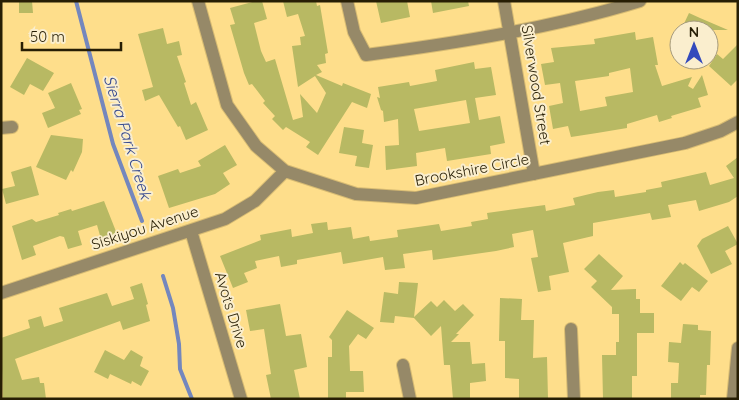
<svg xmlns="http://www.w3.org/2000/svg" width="739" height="400" font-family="Quicksand,sans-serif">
<rect width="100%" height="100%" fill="#fede8b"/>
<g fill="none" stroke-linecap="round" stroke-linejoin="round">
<path stroke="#7487bd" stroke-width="4" d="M 76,1 L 113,144 L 142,221
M 163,276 L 173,308 L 179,344 L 180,369 L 192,399"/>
</g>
<path fill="#b8b963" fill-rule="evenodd" d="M 19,1 L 32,1 L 33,13 L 19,13 Z
M 256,1 L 262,1 L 267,19 L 254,23 L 261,51 L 266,62 L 275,59 L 293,120 L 303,117 L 300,94 L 317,113 L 326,93 L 315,76 L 298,87 L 292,46 L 301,45 L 300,37 L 305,36 L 298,14 L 287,17 L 283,1 L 316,1 L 317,6 L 320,5 L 328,53 L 325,54 L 326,63 L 317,65 L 322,72 L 316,75 L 342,86 L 343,83 L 371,94 L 367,108 L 352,102 L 318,155 L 306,147 L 310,142 L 286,127 L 283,130 L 272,119 L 275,116 L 263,103 L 265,101 L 252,84 L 249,85 L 244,73 L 230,25 L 235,24 L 230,8 Z
M 376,1 L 407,1 L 410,17 L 381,23 Z
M 431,1 L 468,1 L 469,6 L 433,13 Z
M 689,13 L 700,18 L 728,30 L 681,30 Z
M 163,28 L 167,44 L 179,41 L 182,55 L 177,56 L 186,82 L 184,83 L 191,105 L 196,102 L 208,130 L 186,140 L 180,126 L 178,127 L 159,95 L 145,101 L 142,90 L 153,87 L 138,34 Z
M 635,32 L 636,40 L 653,37 L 658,65 L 655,65 L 662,86 L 692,77 L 688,86 L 693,89 L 702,75 L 708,95 L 698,98 L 701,107 L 671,116 L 672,118 L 659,122 L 657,115 L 627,124 L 627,128 L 597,133 L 571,137 L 568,126 L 553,129 L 549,106 L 563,103 L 560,83 L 545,85 L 541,64 L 554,62 L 551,48 L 595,44 L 594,39 ZM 630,68 L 633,92 L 605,97 L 607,106 L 580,111 L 575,81 L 609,76 L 609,73 Z
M 738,44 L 738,79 L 731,86 L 709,66 L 717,54 L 723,59 Z
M 27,58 L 54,73 L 43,91 L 30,84 L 24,95 L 10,87 Z
M 474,62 L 475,69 L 491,67 L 496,95 L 475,98 L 479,120 L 500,116 L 505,143 L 490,146 L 491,154 L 447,161 L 445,148 L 416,153 L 417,166 L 386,170 L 385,146 L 399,145 L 398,119 L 384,122 L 383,111 L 381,110 L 377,97 L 380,98 L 378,87 L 409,82 L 410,86 L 437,81 L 435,70 ZM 466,100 L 470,123 L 419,131 L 414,109 Z
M 71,83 L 82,109 L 79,110 L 81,114 L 48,128 L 42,113 L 55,108 L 48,93 Z
M 344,127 L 364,130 L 362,143 L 373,145 L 369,168 L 355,166 L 357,156 L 339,153 Z
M 51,135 L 83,139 L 82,152 L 73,172 L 71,170 L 66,180 L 36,167 Z
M 225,145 L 237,165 L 223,173 L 230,184 L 215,194 L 169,208 L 158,176 L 178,169 L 180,173 L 201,166 L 198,161 Z
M 738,157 L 738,196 L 729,202 L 699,211 L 696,200 L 668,205 L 671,217 L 652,220 L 650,213 L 593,223 L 593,236 L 563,243 L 569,272 L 549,276 L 551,290 L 538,292 L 531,258 L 538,257 L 533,230 L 512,234 L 514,247 L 496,251 L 433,260 L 432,250 L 403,254 L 405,268 L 385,270 L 383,257 L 343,264 L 341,252 L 297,260 L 297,264 L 281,267 L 279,256 L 255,261 L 257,268 L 244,273 L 248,282 L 233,288 L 220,256 L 261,240 L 260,235 L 291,229 L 292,237 L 313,233 L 311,224 L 327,222 L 328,230 L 351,227 L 353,239 L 369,236 L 370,241 L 398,237 L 397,230 L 439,224 L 441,231 L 472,226 L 471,222 L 488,219 L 487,213 L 545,205 L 546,211 L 575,205 L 573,198 L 598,192 L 614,190 L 615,197 L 646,192 L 646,190 L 662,187 L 661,182 L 706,172 L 710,185 L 734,178 L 726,166 Z
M 31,166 L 39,195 L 6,204 L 2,189 L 15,186 L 11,172 Z
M 104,201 L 117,234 L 101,239 L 97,225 L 78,231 L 82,245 L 68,249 L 64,237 L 60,236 L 33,246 L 36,255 L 22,260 L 12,226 L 32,219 L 36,222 L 59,215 L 58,213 L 71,209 L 72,211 Z
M 728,226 L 738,244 L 725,251 L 732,264 L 711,274 L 697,246 L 702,239 Z
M 599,254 L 623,276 L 611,290 L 636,289 L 636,299 L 640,299 L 640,313 L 654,313 L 654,333 L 637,333 L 637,376 L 632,376 L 632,399 L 603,399 L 602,355 L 616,355 L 616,342 L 619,342 L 619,314 L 612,314 L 612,307 L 591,287 L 597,281 L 584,269 Z
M 680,262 L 683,265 L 685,263 L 708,281 L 699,292 L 692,287 L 681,301 L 661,286 Z
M 399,282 L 418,283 L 414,317 L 431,301 L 437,307 L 444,300 L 455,311 L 463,304 L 474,315 L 456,334 L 459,334 L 451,342 L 470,342 L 472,364 L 485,363 L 486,381 L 470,383 L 470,399 L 453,399 L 450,365 L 444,365 L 441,326 L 431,336 L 414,318 L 395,316 L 394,323 L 380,322 L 384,292 L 398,294 Z
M 142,283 L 148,304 L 146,305 L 150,321 L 123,330 L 120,321 L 15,359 L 22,380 L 39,377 L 40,383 L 44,383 L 46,399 L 3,399 L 1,338 L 30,328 L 28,320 L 41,316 L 44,327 L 63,321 L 59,308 L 107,293 L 112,306 L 134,299 L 130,287 Z
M 500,298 L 522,299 L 521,320 L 534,320 L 533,358 L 547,357 L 548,399 L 519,399 L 519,379 L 505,378 L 505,341 L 499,341 Z
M 280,304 L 286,336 L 301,334 L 307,367 L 294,370 L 300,399 L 271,399 L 266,375 L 271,374 L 264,329 L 250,331 L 246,310 Z
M 347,310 L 374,328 L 366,339 L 358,334 L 349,346 L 350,371 L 363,371 L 364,392 L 346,392 L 346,399 L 328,399 L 328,357 L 332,357 L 332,340 L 329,337 Z
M 683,324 L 698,325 L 698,330 L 711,331 L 710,365 L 707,365 L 706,395 L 700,395 L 700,399 L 671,399 L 671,383 L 678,383 L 679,363 L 668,362 L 669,342 L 681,343 Z
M 105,350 L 124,360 L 131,350 L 143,357 L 140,366 L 149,371 L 141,386 L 132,381 L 131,384 L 110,374 L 108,379 L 94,372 Z"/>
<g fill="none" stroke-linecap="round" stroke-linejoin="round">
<g stroke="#d7bb73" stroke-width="14">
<path id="minor" d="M 198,1 L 227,105 L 256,146 L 285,171 L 356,194 L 416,198 L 685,143 L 721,131 L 738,122
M 347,1 L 354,32 L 366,55 C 457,43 552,28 640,1
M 504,1 L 534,174
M 1,128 L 12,127
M 191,231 L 241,399
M 1,293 L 225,219 L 255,201 L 285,171
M 571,329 L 574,399
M 403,365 L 410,399
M 733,399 L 738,348"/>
</g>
<use href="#minor" stroke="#968968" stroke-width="12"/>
</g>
<g text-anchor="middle" stroke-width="4" stroke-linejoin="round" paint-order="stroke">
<g font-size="15" fill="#271e04" stroke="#faeece">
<text transform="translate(536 85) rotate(81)" y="5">Silverwood Street</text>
<text transform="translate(472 170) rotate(-11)" y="5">Brookshire Circle</text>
<text transform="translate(145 228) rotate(-18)" y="5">Siskiyou Avenue</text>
<text transform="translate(231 310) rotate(73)" y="5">Avots Drive</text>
</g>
<g font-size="16" font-style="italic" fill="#394c91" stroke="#faeece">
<text transform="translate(128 137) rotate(73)" y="6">Sierra Park Creek</text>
</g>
</g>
<rect width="739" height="400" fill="none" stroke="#271e04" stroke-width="5"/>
<g transform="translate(694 45)"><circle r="24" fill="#faeece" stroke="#a69b7d"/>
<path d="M0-4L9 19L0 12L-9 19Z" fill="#334abc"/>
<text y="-8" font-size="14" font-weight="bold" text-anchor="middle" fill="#271e04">N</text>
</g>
<path d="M22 42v8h99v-8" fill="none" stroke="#271e04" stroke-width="2.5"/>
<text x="30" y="42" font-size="15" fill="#271e04" stroke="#faeece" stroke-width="4" paint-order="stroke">50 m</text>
</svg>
